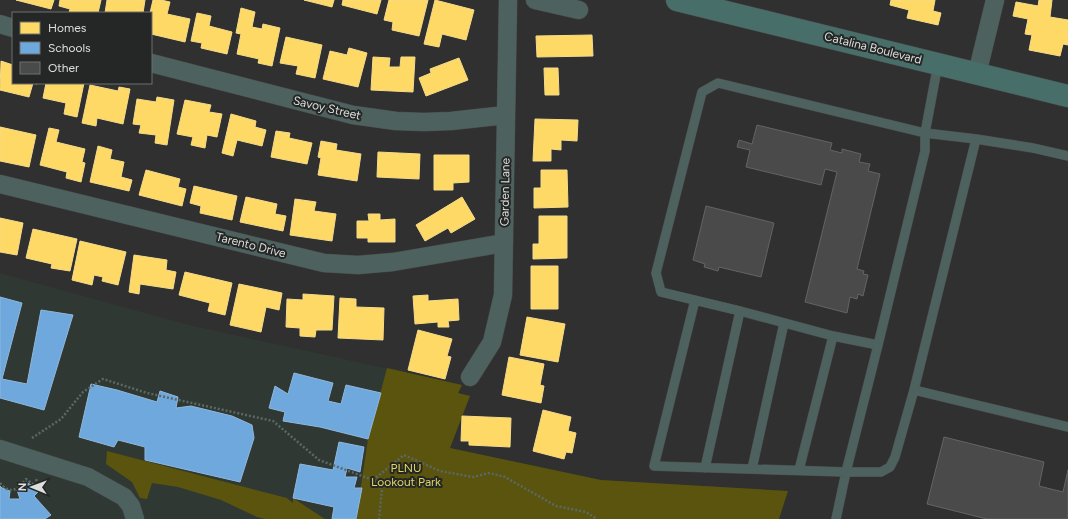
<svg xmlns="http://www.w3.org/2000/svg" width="1068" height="519" font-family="Figtree,sans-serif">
<rect width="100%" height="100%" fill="#2f302f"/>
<path fill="#2f3832" d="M 0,273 L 185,324 L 462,385 L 437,445 L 601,480 L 788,491 L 778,519 L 0,519 Z"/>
<path fill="#5a540e" d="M 387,368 L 462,385 L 458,393 L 470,396 L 450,448 L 601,480 L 788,491 L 779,519 L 356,519 L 368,439 Z
M 107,451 L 287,498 L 293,503 L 293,498 L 325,519 L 265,519 L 257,517 L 221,500 L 178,487 L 152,483 L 147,499 L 140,498 L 132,482 L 106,464 Z"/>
<path fill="#ffd966" stroke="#f5db8a" d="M 16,0 L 54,0 L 51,9 Z
M 60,0 L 101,0 L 98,13 L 69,13 L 70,9 L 59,6 Z
M 107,0 L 145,0 L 143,13 L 105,13 Z
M 153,0 L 161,0 L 170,2 L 167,14 L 190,19 L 185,42 L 151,34 L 151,13 L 150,13 Z
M 304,0 L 334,0 L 332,7 Z
M 343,0 L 381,0 L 377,14 L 342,5 Z
M 389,0 L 428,0 L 419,36 L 392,30 L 393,22 L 384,20 Z
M 435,0 L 474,10 L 466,40 L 442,34 L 439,47 L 424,44 Z
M 891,0 L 935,0 L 933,11 L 941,13 L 938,25 L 907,18 L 909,10 L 890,5 Z
M 1039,0 L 1052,0 L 1050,17 L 1068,20 L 1068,45 L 1063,44 L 1060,56 L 1029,50 L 1032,35 L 1025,34 L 1028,19 L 1013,16 L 1016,2 L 1038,6 Z
M 241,8 L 255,12 L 252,27 L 262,29 L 263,24 L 280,28 L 272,66 L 258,63 L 259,59 L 237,54 L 241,34 L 236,33 Z
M 197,13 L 211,16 L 209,26 L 232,32 L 227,54 L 201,48 L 202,43 L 191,41 Z
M 592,35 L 593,56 L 537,57 L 536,36 Z
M 286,37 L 322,45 L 315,78 L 296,74 L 298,66 L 280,63 Z
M 349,48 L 367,53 L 358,87 L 323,79 L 330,51 L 347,55 Z
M 373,57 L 390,58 L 389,67 L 400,67 L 401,57 L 415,57 L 413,92 L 371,90 Z
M 459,58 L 468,80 L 426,96 L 419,78 L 431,73 L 430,69 Z
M 1,61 L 13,65 L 13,83 L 37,83 L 37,84 L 33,83 L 29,97 L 0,90 Z
M 544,68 L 558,68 L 559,95 L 545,95 Z
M 46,83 L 84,83 L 77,117 L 64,114 L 66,103 L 43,98 Z
M 90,85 L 118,91 L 119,87 L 130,89 L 123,124 L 97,118 L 96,126 L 82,123 Z
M 157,97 L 174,100 L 167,145 L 155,143 L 156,135 L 139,133 L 141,125 L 133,124 L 137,99 L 156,102 Z
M 185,100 L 211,105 L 209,112 L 222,114 L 217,137 L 207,135 L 205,148 L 191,145 L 193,137 L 177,134 Z
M 231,114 L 256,121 L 255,127 L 266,130 L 262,146 L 237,140 L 233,156 L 222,153 Z
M 535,119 L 578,120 L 577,141 L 561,140 L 561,150 L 551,149 L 551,161 L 533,161 Z
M 0,127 L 36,135 L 29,167 L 0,161 Z
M 49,128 L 59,130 L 56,142 L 85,149 L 82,162 L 85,163 L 81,182 L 66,178 L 67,172 L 40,165 Z
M 276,131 L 290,133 L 289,138 L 312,143 L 307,164 L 271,157 Z
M 321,141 L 337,144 L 336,150 L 361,154 L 357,181 L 318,175 L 321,158 L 318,157 Z
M 98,146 L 112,150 L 110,159 L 124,162 L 121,177 L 132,180 L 129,191 L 90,182 Z
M 378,152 L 420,154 L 419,179 L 377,177 Z
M 434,155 L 469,155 L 469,182 L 453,183 L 453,190 L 434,190 Z
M 146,170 L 180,179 L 178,187 L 186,189 L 182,206 L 139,195 Z
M 541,170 L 567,170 L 568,207 L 534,208 L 534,188 L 541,188 Z
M 194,186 L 237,196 L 232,220 L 200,213 L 201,206 L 190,203 Z
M 246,197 L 277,204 L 275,214 L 286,216 L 283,231 L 240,222 Z
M 462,197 L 475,219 L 451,233 L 448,228 L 425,241 L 416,225 Z
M 295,199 L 316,202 L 314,211 L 336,214 L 332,241 L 290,235 Z
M 368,214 L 380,214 L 380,220 L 395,219 L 395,242 L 368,242 L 368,238 L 357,238 L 357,221 L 369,221 Z
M 539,216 L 567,216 L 567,258 L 533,259 L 533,244 L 539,244 Z
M 0,218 L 23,223 L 17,255 L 0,252 Z
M 33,229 L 77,239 L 70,271 L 51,268 L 52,264 L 26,258 Z
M 80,241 L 126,252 L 118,285 L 102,281 L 103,277 L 94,275 L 92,285 L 72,280 Z
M 134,255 L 167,260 L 166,270 L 176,272 L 173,289 L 140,284 L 139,294 L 129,292 Z
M 531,266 L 558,266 L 558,309 L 531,309 Z
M 185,272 L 232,283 L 225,315 L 208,311 L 210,303 L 179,295 Z
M 239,284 L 282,293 L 279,310 L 266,307 L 261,332 L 230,325 Z
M 303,294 L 334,296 L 332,330 L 316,330 L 315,337 L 300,336 L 300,328 L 286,327 L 287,299 L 303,300 Z
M 428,295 L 428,301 L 458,299 L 459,320 L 448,321 L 449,327 L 438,327 L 438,322 L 415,324 L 413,296 Z
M 340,298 L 356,299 L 356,307 L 384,308 L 383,340 L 338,338 Z
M 527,317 L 565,324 L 558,362 L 520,355 Z
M 418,330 L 452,339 L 447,356 L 451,357 L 445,379 L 408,370 Z
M 509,357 L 544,364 L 540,385 L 544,386 L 541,403 L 502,395 Z
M 543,410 L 571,417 L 568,431 L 576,433 L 572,453 L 566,452 L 564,459 L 533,451 Z
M 462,416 L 511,418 L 510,447 L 469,445 L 469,441 L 461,441 Z"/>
<path fill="#6fa8dc" stroke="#90b8dc" d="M 0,297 L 22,303 L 2,379 L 27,384 L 41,310 L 73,315 L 44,410 L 0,398 Z
M 294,373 L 333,383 L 328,401 L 341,404 L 346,385 L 381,393 L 368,439 L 320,427 L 283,421 L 285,412 L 269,408 L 275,386 L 288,394 Z
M 91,384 L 117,390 L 157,402 L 160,391 L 178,397 L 176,408 L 191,406 L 232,416 L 252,425 L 254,438 L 240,482 L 145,460 L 145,447 L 118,440 L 114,447 L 79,437 Z
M 339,442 L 364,447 L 360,472 L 347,468 L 345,477 L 357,477 L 354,488 L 362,488 L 356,519 L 332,519 L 334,507 L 293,498 L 300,464 L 333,470 Z
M 26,482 L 40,490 L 34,496 L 51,515 L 45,519 L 0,519 L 0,486 L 2,488 L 10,491 L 9,499 L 20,499 L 17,490 Z"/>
<path fill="#494a49" stroke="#646563" d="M 757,125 L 832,143 L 830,150 L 842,153 L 842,149 L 861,154 L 859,162 L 870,164 L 868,171 L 880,174 L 857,269 L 864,271 L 863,274 L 868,275 L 863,296 L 858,294 L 857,299 L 850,297 L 847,313 L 805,302 L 837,172 L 825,169 L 821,185 L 746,167 L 750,150 L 737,147 L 739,140 L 752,144 Z
M 706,206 L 774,223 L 761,277 L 719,267 L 718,271 L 704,267 L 705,264 L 693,260 Z
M 944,437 L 1044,462 L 1039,486 L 1063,492 L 1068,470 L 1068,519 L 987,519 L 927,504 Z"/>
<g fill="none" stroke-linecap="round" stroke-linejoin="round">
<g stroke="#4b4c4b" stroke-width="10">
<path id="service" d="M 695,300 L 654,466 L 846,472 L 881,472 L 890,467 L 895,457 L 914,390 L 976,139
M 878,345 L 833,336 L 740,311 L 661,292 L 656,273 L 702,92 L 718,83 L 925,133 L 976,139 L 1033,148 L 1068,156
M 914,390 L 1068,427
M 705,468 L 740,311
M 752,469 L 784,323
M 799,470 L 833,336
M 836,519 L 846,472 L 878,345 L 925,151 L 925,133 L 938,64"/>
</g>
<g stroke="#4b4c4b" stroke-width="19">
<path id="minor" d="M 535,0 L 579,10
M 0,24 L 13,28
M 151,63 L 353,115 L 396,121 L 424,122 L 451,121 L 506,115
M 977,74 L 995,0
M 0,184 L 324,263 L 358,265 L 393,262 L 504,243
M 470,377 L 492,342 L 503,295 L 508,0
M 0,449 L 88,477 L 124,497 L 131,506 L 135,519"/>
</g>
<g stroke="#4b4c4b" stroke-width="23">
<path id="primary" d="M 677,0 L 1068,96"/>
</g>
<path stroke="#5b6966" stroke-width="2.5" stroke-dasharray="2 2" stroke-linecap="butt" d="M 32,438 L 61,419 L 83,392 L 103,379 L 147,393 L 273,421 L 319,460 L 373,480 L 382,489 L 379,519
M 373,480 L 404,455 L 440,471 L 473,477 L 489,473 L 505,477 L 556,506 L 586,512 L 597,519
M 0,483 C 10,495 18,490 26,479 L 37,487 L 36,477"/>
<use href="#service" stroke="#4d625f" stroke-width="9"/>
<use href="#minor" stroke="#4d625f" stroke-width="18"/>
<use href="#primary" stroke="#486e6a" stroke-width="22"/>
</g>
<g text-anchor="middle" stroke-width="4" stroke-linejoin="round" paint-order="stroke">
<g font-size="12" fill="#dddfdd" stroke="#242725">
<text transform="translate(873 48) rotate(14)" y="4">Catalina Boulevard</text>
<text transform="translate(327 108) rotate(13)" y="4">Savoy Street</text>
<text transform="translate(505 192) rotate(-89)" y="4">Garden Lane</text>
<text transform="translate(251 245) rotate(14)" y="4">Tarento Drive</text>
</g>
<g font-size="12" fill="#ded363" stroke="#242725">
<text x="406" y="472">PLNU<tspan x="406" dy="14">Lookout Park</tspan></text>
</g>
</g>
<rect x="12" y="12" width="140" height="72" fill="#242725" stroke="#6e716f"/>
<rect x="20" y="22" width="20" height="12" fill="#ffd966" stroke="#6e716f"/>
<text x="48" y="32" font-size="12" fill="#dddfdd">Homes</text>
<rect x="20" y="42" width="20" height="12" fill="#6fa8dc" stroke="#6e716f"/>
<text x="48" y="52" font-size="12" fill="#dddfdd">Schools</text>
<rect x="20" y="62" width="20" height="12" fill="#494a49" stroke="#6e716f"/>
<text x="48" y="72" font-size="12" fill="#dddfdd">Other</text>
<g transform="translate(32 487) rotate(271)" stroke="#242725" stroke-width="3" paint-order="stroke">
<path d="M0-3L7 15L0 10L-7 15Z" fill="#dddfdd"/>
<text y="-6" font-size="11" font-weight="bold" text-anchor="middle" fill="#dddfdd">N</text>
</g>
</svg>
